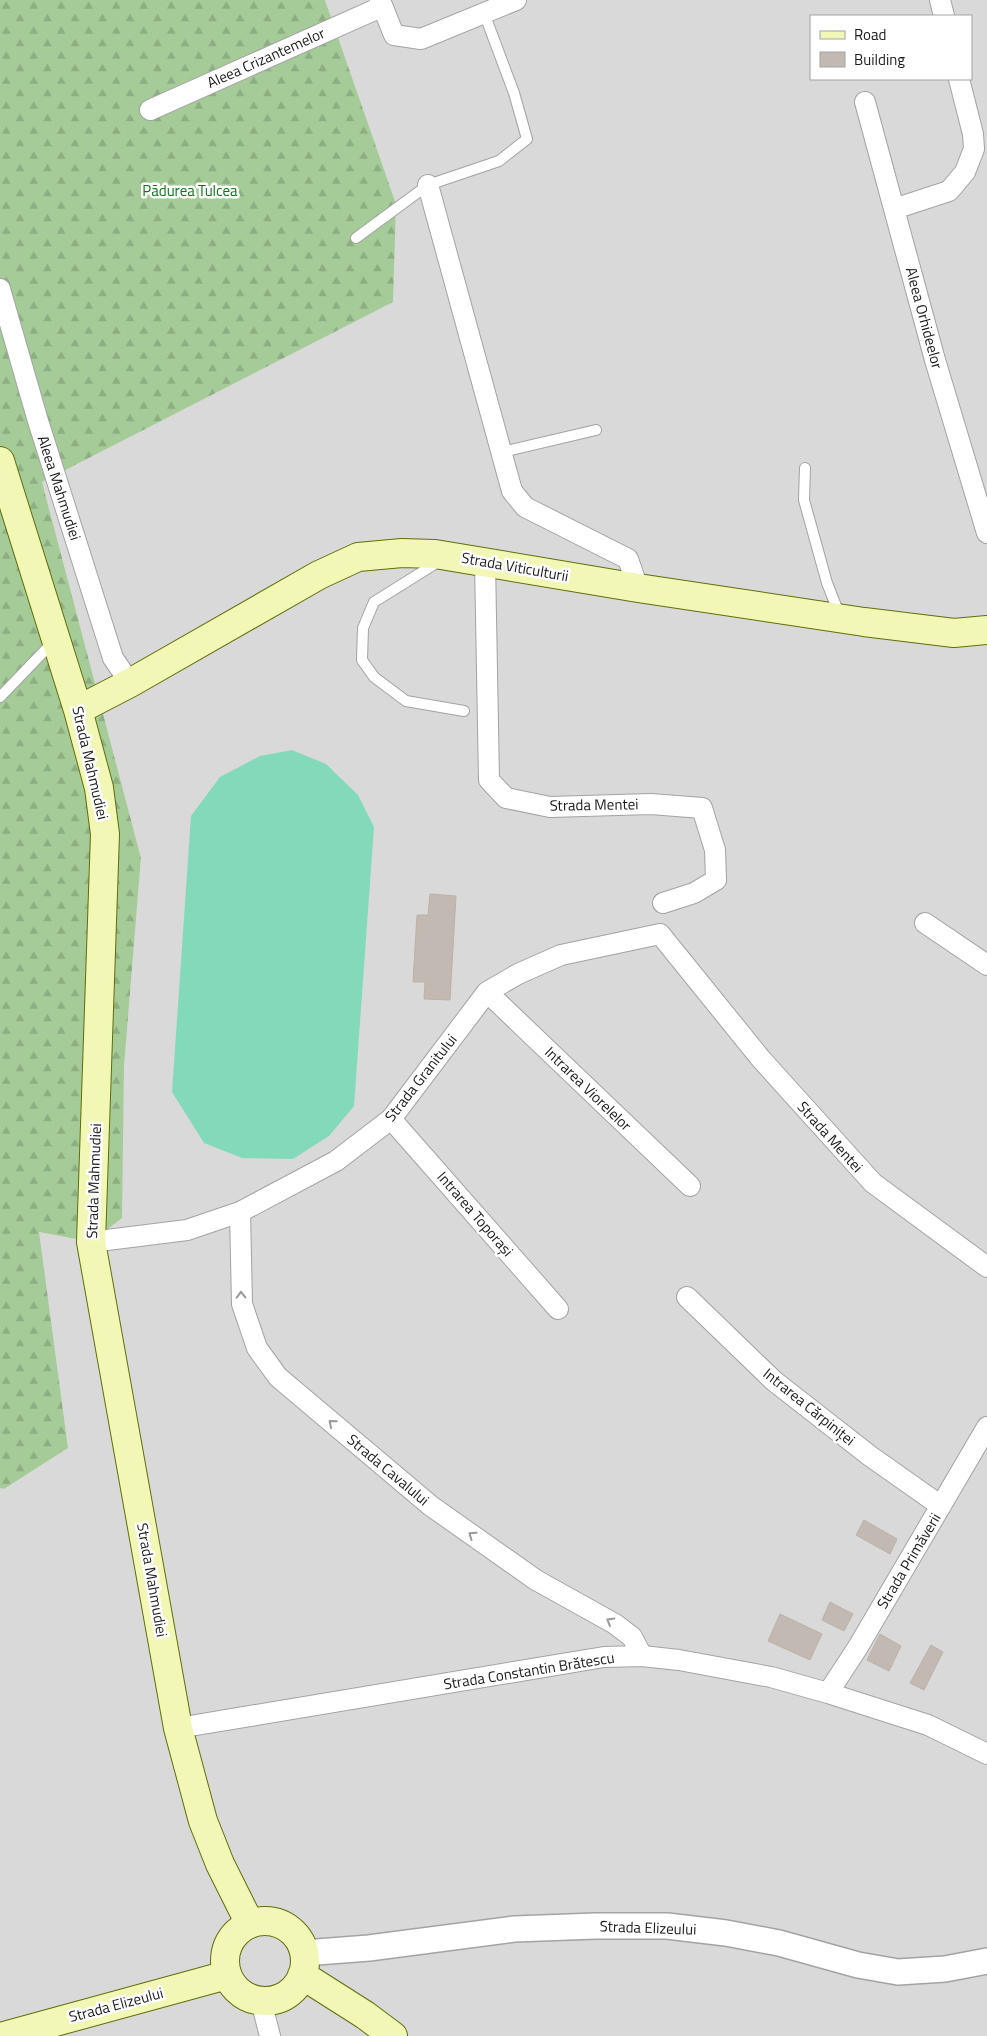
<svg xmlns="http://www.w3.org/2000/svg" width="987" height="2036" font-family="'Titillium Web',sans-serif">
<defs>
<pattern id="forest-firs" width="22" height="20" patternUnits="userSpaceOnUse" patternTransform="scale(1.25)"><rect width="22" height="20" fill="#a5cb98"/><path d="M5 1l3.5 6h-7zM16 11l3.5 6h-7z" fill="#8dae82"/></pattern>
</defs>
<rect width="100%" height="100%" fill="#edeae2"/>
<path fill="#dad9d9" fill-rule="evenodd" d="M 325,0 L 987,0 L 987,2036 L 0,2036 L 0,1488 L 4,1489 L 68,1448 L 38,1232 L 90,1242 L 121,1218 L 124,1067 L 141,858 L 42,482 L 392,302 L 396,204 ZM 811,16 L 971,16 L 971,79 L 811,79 Z"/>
<path fill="url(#forest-firs)" d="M 0,0 L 325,0 L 396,204 L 393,302 L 42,482 L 141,858 L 124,1067 L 122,1218 L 91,1242 L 39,1232 L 68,1448 L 4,1489 L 0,1488 Z"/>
<path fill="#82dabb" d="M 292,750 L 326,764 L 358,795 L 374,827 L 354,1106 L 329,1136 L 293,1159 L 242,1158 L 204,1143 L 172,1092 L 191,816 L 220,777 L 260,756 Z"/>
<path fill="#c1b9b2" stroke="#beb1a5" d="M 430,894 L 456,896 L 450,1000 L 424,999 L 425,982 L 413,982 L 417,915 L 428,915 Z
M 864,1520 L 897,1539 L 890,1554 L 856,1535 Z
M 830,1602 L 853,1614 L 844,1631 L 822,1620 Z
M 780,1614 L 822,1634 L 810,1660 L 768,1641 Z
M 880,1634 L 901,1646 L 889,1671 L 867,1660 Z
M 931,1645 L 943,1652 L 924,1690 L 910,1683 Z"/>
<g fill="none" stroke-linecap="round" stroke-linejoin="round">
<g stroke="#a3a3a3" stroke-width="12">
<path id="service" d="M 356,238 L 428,185 L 499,161 L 527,139 L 514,93 L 484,13
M 502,452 L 596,430
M 805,468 L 804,500 L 827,583 L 840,616
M 438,562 L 374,602 L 363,628 L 362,660 L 374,677 L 406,701 L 464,711
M 0,697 L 53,642"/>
</g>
<g stroke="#a3a3a3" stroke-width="22">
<path id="minor" d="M 380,0 L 394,35 L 421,39 L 516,0
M 940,0 L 944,16
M 865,102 L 935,360 L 987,533
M 150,110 L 381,7
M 428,185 L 512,491 L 525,507 L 628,559 L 638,588
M 894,209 L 949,191 L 965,172 L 974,149 L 973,134 L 959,79
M 0,289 L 38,421 L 113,658 L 130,683
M 485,562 L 489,780 L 506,798 L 550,807 L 651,804 L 702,808 L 715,850 L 716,880 L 694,893 L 663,903
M 925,923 L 987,965
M 487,992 L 690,1186
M 391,1119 L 558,1309
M 240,1212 L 242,1304 L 257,1348 L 278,1377 L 431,1506 L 536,1580 L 615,1624 L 632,1637 L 642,1656
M 91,1242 L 187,1230 L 240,1212 L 336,1161 L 391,1119 L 487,992 L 518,974 L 561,955 L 660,934 L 761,1059 L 873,1183 L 987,1267
M 687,1297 L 774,1381 L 870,1456 L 941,1506
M 828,1693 L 858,1647 L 987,1427
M 178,1728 L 604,1657 L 642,1656 L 679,1660 L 771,1677 L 828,1693 L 928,1725 L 987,1754
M 261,2001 L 270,2036"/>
</g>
<g stroke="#a3a3a3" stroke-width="28">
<path id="tertiary" d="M 304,1953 L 369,1948 L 514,1929 L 596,1926 L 667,1926 L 726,1933 L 779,1943 L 858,1965 L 898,1972 L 945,1969 L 987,1961"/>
</g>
<g stroke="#606e08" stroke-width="30">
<path id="secondary" d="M 0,461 L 78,710 L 99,788 L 105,834 L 91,1242 L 178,1728 L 203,1821 L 220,1864 L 250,1924
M 78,710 L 130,683 L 319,575 L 358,557 L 402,553 L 435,554 L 638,588 L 864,622 L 954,633 L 987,630
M225 1961a40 40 0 1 1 80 0a40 40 0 1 1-80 0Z
M 302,1975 L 365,2015 L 393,2036
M 4,2036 L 227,1975"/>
</g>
<use href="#service" stroke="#fff" stroke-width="10"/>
<use href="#minor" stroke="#fff" stroke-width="20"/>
<use href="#tertiary" stroke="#fff" stroke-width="25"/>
<use href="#secondary" stroke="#f2f7b6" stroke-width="28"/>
</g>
<defs><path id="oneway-chevron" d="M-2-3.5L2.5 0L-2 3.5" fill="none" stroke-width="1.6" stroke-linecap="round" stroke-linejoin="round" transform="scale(1.25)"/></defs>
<g stroke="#999">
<use href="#oneway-chevron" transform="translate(241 1295) rotate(-91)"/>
<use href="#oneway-chevron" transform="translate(332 1423) rotate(-140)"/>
<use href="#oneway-chevron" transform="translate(472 1535) rotate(-145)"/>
<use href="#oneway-chevron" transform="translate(610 1621) rotate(-150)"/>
</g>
<g text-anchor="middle" stroke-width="5" stroke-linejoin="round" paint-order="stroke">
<g font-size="15" fill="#1c1c1c" stroke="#fff">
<text transform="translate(266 58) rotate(-24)" y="5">Aleea Crizantemelor</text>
<text transform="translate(924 318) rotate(75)" y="5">Aleea Orhideelor</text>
<text transform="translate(59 488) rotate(72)" y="5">Aleea Mahmudiei</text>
<text transform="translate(515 567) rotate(10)" y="5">Strada Viticulturii</text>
<text transform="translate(90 763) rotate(77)" y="5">Strada Mahmudiei</text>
<text transform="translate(594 805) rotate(-1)" y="5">Strada Mentei</text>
<text transform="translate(421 1078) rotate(-52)" y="5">Strada Granitului</text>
<text transform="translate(588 1089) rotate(44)" y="5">Intrarea Viorelelor</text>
<text transform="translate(830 1137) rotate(48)" y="5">Strada Mentei</text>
<text transform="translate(94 1181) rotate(-88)" y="5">Strada Mahmudiei</text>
<text transform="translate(475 1214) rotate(49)" y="5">Intrarea Toporași</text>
<text transform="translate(809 1407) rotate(39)" y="5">Intrarea Cărpiniței</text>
<text transform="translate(388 1470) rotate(40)" y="5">Strada Cavalului</text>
<text transform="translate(909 1561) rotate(-59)" y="5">Strada Primăverii</text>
<text transform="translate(152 1580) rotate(80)" y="5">Strada Mahmudiei</text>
<text transform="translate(529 1671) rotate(-9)" y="5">Strada Constantin Brătescu</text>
<text transform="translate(648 1928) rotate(2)" y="5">Strada Elizeului</text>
<text transform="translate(116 2005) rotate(-15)" y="5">Strada Elizeului</text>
</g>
<g font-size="15" fill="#0f751a" stroke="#fff">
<text x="190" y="196">Pădurea Tulcea</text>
</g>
</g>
<rect x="810" y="15" width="162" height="65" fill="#ffffff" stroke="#a4a4a4"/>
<rect x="820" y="31" width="25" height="8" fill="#f2f7b6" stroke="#a4a4a4"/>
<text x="854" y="40" font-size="15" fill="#1c1c1c">Road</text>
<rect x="820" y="52" width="25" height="15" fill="#c1b9b2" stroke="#a4a4a4"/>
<text x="854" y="65" font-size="15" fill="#1c1c1c">Building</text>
</svg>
